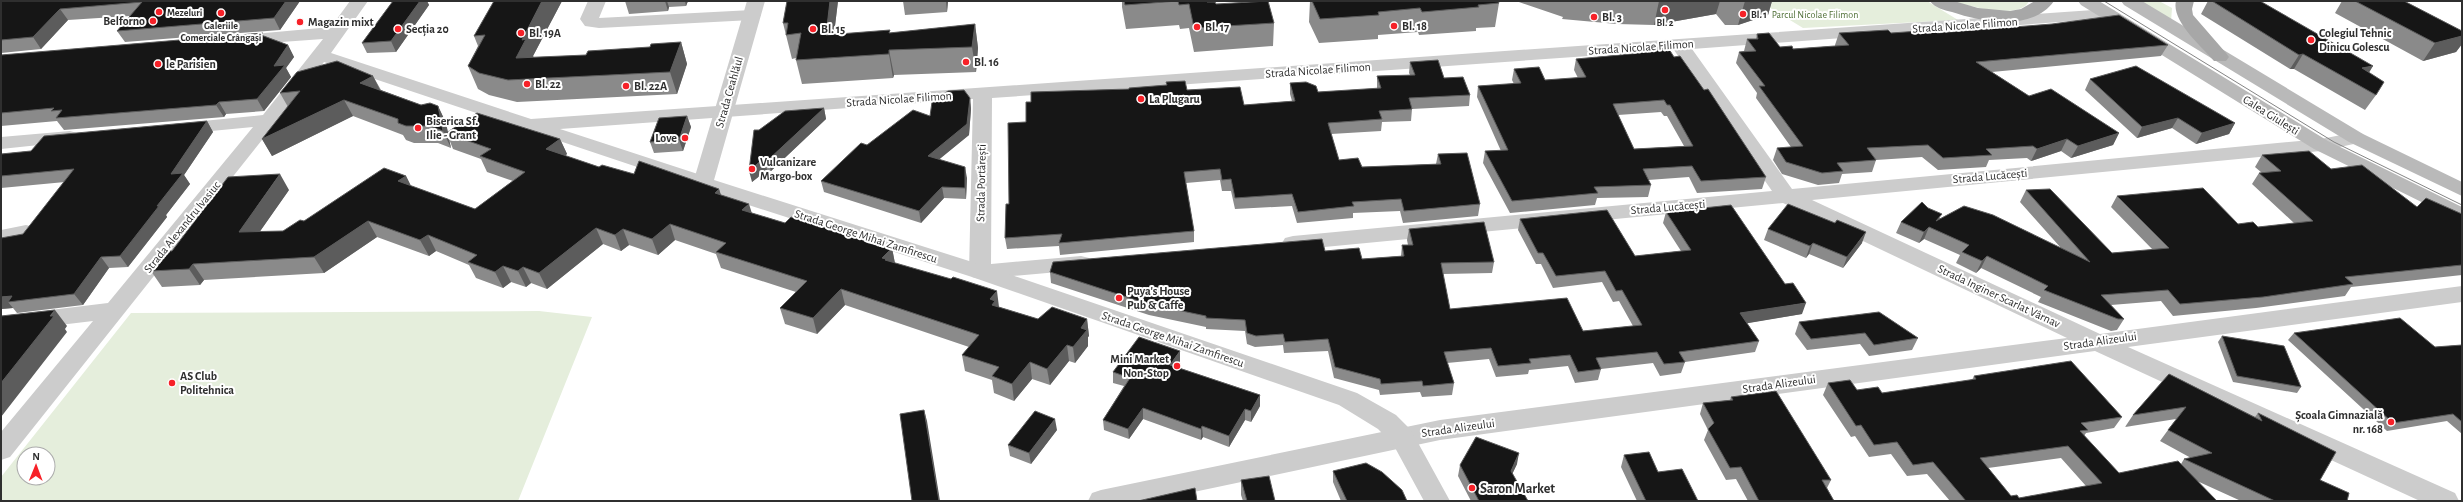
<svg xmlns="http://www.w3.org/2000/svg" width="2463" height="502" font-family="'Alegreya Sans',sans-serif">
<rect width="100%" height="100%" fill="#fff"/>
<path fill="#e5eedc" fill-rule="evenodd" d="M 1759,1 L 1927,1 L 1958,20 L 1803,28 Z
M 1950,1 L 2029,1 C 2020,21 1967,5 1950,1 Z
M 2137,1 L 2159,1 L 2172,8 L 2171,22 Z
M 539,311 L 592,317 L 518,501 L 1,501 L 1,477 L 131,313 ZM 24,454 L 48,454 L 48,478 L 24,478 Z"/>
<g fill="none" stroke-linecap="round" stroke-linejoin="round">
<path fill="#ccc" fill-rule="evenodd" d="M 350,1 L 368,1 L 331,53 L 531,119 L 2108,9 L 2114,10 L 2117,14 L 2114,18 L 1692,49 L 1792,189 L 2321,139 L 2356,132 L 2363,134 L 2366,138 L 2363,142 L 2321,151 L 1812,200 L 2100,334 L 2462,286 L 2462,302 L 2128,347 L 2455,493 L 2459,501 L 2420,501 L 2095,351 L 1440,440 L 1151,501 L 1088,501 L 1092,493 L 1101,490 L 1440,420 L 2067,338 L 1783,203 L 1293,250 L 1285,248 L 1282,243 L 1285,238 L 1293,236 L 1772,191 L 1674,50 L 992,98 L 991,264 L 1081,256 L 1089,258 L 1092,263 L 1089,268 L 1081,270 L 980,279 L 972,277 L 969,272 L 973,99 L 560,129 L 710,178 L 713,183 L 710,188 L 703,189 L 324,62 L 10,457 L 1,460 L 1,432 L 93,321 L 1,332 L 1,316 L 108,303 L 253,127 L 180,134 L 173,132 L 170,128 L 173,124 L 263,115 L 323,39 L 239,45 L 233,44 L 230,40 L 233,36 L 331,27 Z
M 588,1 L 606,1 L 599,18 L 752,10 L 758,11 L 761,15 L 758,19 L 752,20 L 599,28 L 585,26 L 580,19 Z
M 70,131 L 77,133 L 80,137 L 77,141 L 1,149 L 1,137 Z
M 26,225 L 34,227 L 37,232 L 34,237 L 1,244 L 1,230 Z"/>
<path fill="#ccc" fill-rule="evenodd" d="M 747,1 L 765,1 L 714,180 L 988,267 L 1357,393 L 1396,415 L 1411,430 L 1450,501 L 1424,501 L 1393,444 L 1378,429 L 1339,405 L 972,277 L 696,188 L 693,183 Z"/>
<path fill="#b9b9b9" fill-rule="evenodd" d="M 2078,1 L 2099,1 L 2328,141 L 2462,207 L 2462,222 L 2314,149 L 2081,5 Z
M 2121,1 L 2142,1 L 2363,134 L 2462,182 L 2462,196 L 2349,142 L 2124,5 Z"/>
<path fill="#a7a7a7" fill-rule="evenodd" d="M 1930,1 L 1954,1 L 1978,8 L 2010,11 L 2021,9 L 2035,1 L 2054,1 C 2032,32 1982,22 1952,12 C 1944,10 1935,8 1930,1 Z
M 2176,1 L 2194,1 L 2192,9 L 2193,15 L 2226,53 L 2229,57 L 2226,61 L 2214,61 C 2201,46 2171,21 2176,1 Z"/>
<path stroke="#848484" stroke-width="1" d="M 2104,1 L 2334,142 L 2462,205"/>
</g>
<path fill="#8a8a8a" fill-rule="evenodd" d="M 1,1 L 300,1 L 280,30 L 125,42 L 117,31 L 130,16 L 68,20 L 41,49 L 1,53 Z
M 393,1 L 427,1 L 429,5 L 396,52 L 367,53 L 362,43 Z
M 494,1 L 562,1 L 533,56 L 534,58 L 586,55 L 650,47 L 681,42 L 687,64 L 677,94 L 517,102 L 489,95 L 478,89 L 468,66 L 478,46 L 474,36 Z
M 625,1 L 688,1 L 686,6 L 669,7 L 668,11 L 629,14 Z
M 787,1 L 838,1 L 834,34 L 890,33 L 975,24 L 978,48 L 976,72 L 894,75 L 893,78 L 802,84 L 796,60 L 796,58 L 792,59 L 783,23 Z
M 903,1 L 948,1 L 947,12 L 905,15 Z
M 1122,1 L 1207,1 L 1207,2 L 1216,4 L 1274,23 L 1273,46 L 1194,52 L 1189,28 L 1180,29 L 1179,25 L 1126,29 L 1122,7 Z
M 1310,1 L 1498,1 L 1499,3 L 1495,27 L 1476,28 L 1476,31 L 1419,35 L 1418,32 L 1378,35 L 1378,39 L 1319,43 L 1309,22 Z
M 1516,1 L 1772,1 L 1768,15 L 1738,25 L 1725,25 L 1716,14 L 1654,25 L 1617,24 L 1562,19 L 1563,17 Z
M 2208,1 L 2260,1 L 2369,72 L 2376,95 L 2365,110 L 2294,69 L 2290,69 L 2201,14 Z
M 2342,1 L 2404,1 L 2462,31 L 2462,44 L 2456,52 L 2423,61 L 2335,13 Z
M 1839,33 L 1937,33 L 2168,45 L 2161,56 L 1992,72 L 2029,96 L 2119,133 L 2113,145 L 2071,158 L 2061,151 L 2031,161 L 2027,158 L 1989,160 L 1986,167 L 1938,170 L 1922,157 L 1876,160 L 1872,172 L 1842,174 L 1839,183 L 1818,185 L 1782,174 L 1773,160 L 1777,148 L 1791,147 L 1756,98 L 1757,93 L 1736,63 L 1739,52 L 1744,51 L 1747,39 L 1756,39 L 1757,34 L 1780,47 L 1793,49 L 1835,46 L 1835,45 Z
M 264,36 L 288,45 L 294,57 L 286,68 L 291,77 L 264,111 L 226,114 L 224,117 L 64,130 L 57,121 L 1,126 L 1,55 Z
M 1638,49 L 1674,57 L 1766,177 L 1762,189 L 1697,193 L 1689,177 L 1648,180 L 1651,185 L 1648,197 L 1597,198 L 1595,205 L 1510,213 L 1483,163 L 1485,151 L 1501,151 L 1477,97 L 1478,86 L 1514,84 L 1512,80 L 1514,69 L 1545,80 L 1578,78 L 1574,70 L 1576,59 L 1637,54 ZM 1661,112 L 1664,116 L 1667,116 L 1684,146 L 1634,149 L 1618,115 Z
M 1410,62 L 1444,78 L 1470,95 L 1469,106 L 1412,109 L 1411,121 L 1382,122 L 1381,131 L 1331,134 L 1339,160 L 1362,167 L 1436,164 L 1438,154 L 1480,204 L 1478,216 L 1403,223 L 1400,211 L 1353,213 L 1353,218 L 1297,223 L 1292,206 L 1235,209 L 1231,191 L 1222,191 L 1220,180 L 1186,183 L 1194,231 L 1194,242 L 1060,255 L 1059,246 L 1007,249 L 1005,238 L 1009,204 L 1026,122 L 1031,102 L 1187,90 L 1244,105 L 1292,101 L 1290,94 L 1290,83 L 1318,92 L 1377,89 L 1377,76 L 1410,75 L 1409,73 Z
M 373,76 L 381,90 L 421,105 L 438,106 L 446,123 L 448,132 L 560,139 L 567,154 L 565,156 L 599,167 L 634,174 L 719,189 L 721,195 L 752,213 L 785,223 L 883,245 L 892,248 L 895,263 L 999,307 L 1038,319 L 1087,319 L 1089,336 L 1088,337 L 1088,346 L 1075,363 L 1069,361 L 1050,385 L 1032,379 L 1014,401 L 994,393 L 992,380 L 965,371 L 962,355 L 969,347 L 845,305 L 817,334 L 785,324 L 780,308 L 796,292 L 721,268 L 716,254 L 675,240 L 658,255 L 629,245 L 621,251 L 603,244 L 547,289 L 531,283 L 526,287 L 511,282 L 503,288 L 476,278 L 469,265 L 436,251 L 429,256 L 377,237 L 324,273 L 204,280 L 200,285 L 162,287 L 151,271 L 172,251 L 289,190 L 260,231 L 283,231 L 304,221 L 406,176 L 411,186 L 475,209 L 513,181 L 487,172 L 481,159 L 453,149 L 449,139 L 451,148 L 438,143 L 414,143 L 406,140 L 403,135 L 353,116 L 272,156 L 262,139 L 288,107 L 280,93 Z
M 2090,79 L 2235,123 L 2229,134 L 2196,144 L 2172,128 L 2137,138 L 2085,90 Z
M 970,98 L 971,109 L 969,135 L 939,159 L 967,178 L 966,199 L 944,198 L 921,223 L 824,192 L 821,181 L 867,145 Z
M 824,108 L 826,119 L 771,171 L 767,170 L 752,182 L 759,130 Z
M 687,116 L 691,127 L 683,151 L 654,153 L 650,142 Z
M 207,121 L 213,132 L 184,175 L 190,184 L 166,215 L 167,217 L 128,267 L 109,268 L 83,305 L 17,313 L 13,308 L 1,309 L 23,234 L 65,182 L 1,188 L 1,154 L 31,151 Z
M 2262,155 L 2331,169 L 2417,207 L 2462,214 L 2462,275 L 2351,287 L 2345,296 L 2256,308 L 2173,316 L 2161,301 L 2111,305 L 2124,319 L 2117,330 L 2111,331 L 2038,302 L 2041,297 L 1981,268 L 1976,273 L 1956,263 L 1960,255 L 1924,239 L 1919,243 L 1896,233 L 1901,222 L 1928,208 L 1940,218 L 2061,248 L 2020,202 L 2026,190 L 2112,253 L 2153,250 L 2111,207 L 2117,196 L 2238,224 L 2258,227 L 2294,223 L 2252,184 L 2259,173 L 2262,173 L 2255,167 Z
M 1666,212 L 1802,314 L 1747,323 L 1759,341 L 1755,352 L 1685,362 L 1681,373 L 1660,376 L 1653,363 L 1601,369 L 1598,380 L 1575,383 L 1568,366 L 1529,370 L 1528,374 L 1496,377 L 1489,359 L 1447,363 L 1454,383 L 1452,395 L 1422,397 L 1420,392 L 1380,395 L 1379,390 L 1334,378 L 1328,351 L 1284,353 L 1283,345 L 1255,347 L 1247,344 L 1245,331 L 1206,329 L 1206,327 L 1149,315 L 1051,283 L 1050,272 L 1325,251 L 1362,259 L 1401,256 L 1402,245 L 1408,245 L 1407,240 L 1409,229 L 1494,262 L 1492,273 L 1443,274 L 1450,309 L 1583,331 L 1633,326 L 1619,301 L 1613,302 L 1602,282 L 1553,288 L 1541,264 L 1536,264 L 1518,230 L 1520,219 L 1635,256 L 1681,251 L 1663,223 Z
M 1768,229 L 1862,243 L 1843,268 L 1809,254 L 1806,258 L 1764,240 Z
M 1799,322 L 1918,338 L 1912,350 L 1869,356 L 1860,344 L 1807,350 L 1795,334 Z
M 2294,333 L 2435,347 L 2462,345 L 2462,434 L 2447,421 L 2387,431 L 2288,340 Z
M 2222,336 L 2301,387 L 2297,393 L 2233,382 L 2218,342 Z
M 1180,361 L 1176,367 L 1260,395 L 1260,406 L 1251,422 L 1245,420 L 1229,447 L 1203,437 L 1201,440 L 1143,419 L 1129,439 L 1104,430 L 1103,420 L 1124,386 L 1113,383 L 1113,372 Z
M 2169,374 L 2255,417 L 2258,413 L 2320,480 L 2347,501 L 2241,501 L 2197,481 L 2217,501 L 1950,501 L 1927,474 L 1907,476 L 1891,454 L 1869,457 L 1855,436 L 1851,437 L 1823,395 L 1828,383 L 1857,390 L 1882,393 L 1972,380 L 1974,376 L 2122,417 L 2114,428 L 2086,433 L 2084,436 L 2119,473 L 2181,464 L 2184,459 L 2191,458 L 2160,441 L 2176,419 L 2125,427 L 2133,415 ZM 2061,458 L 2086,486 L 2019,498 L 2011,496 L 1988,468 Z
M 1731,397 L 1831,480 L 1827,488 L 1834,501 L 1748,501 L 1736,479 L 1726,480 L 1704,440 L 1708,430 L 1700,414 L 1703,403 L 1730,400 Z
M 1057,430 L 1031,464 L 1010,456 L 1008,445 Z
M 1624,455 L 1658,472 L 1698,501 L 1637,501 L 1621,467 Z
M 1517,464 L 1512,474 L 1528,501 L 1471,501 L 1458,476 L 1460,465 Z
M 1333,471 L 1407,501 L 1341,501 L 1333,482 Z
M 1241,480 L 1275,501 L 1243,501 L 1241,495 Z"/>
<path fill="#5c5c5c" d="M 286,1 L 300,1 L 280,30 L 274,18 Z
M 420,1 L 427,1 L 429,5 L 396,52 L 391,41 Z
M 542,1 L 562,1 L 533,56 L 535,61 L 516,58 L 522,40 Z
M 665,1 L 667,1 L 669,7 L 668,11 Z
M 685,1 L 688,1 L 686,6 Z
M 830,1 L 838,1 L 831,59 L 826,35 Z
M 946,1 L 948,1 L 947,12 Z
M 1659,1 L 1720,1 L 1716,14 L 1654,25 Z
M 1745,1 L 1772,1 L 1768,15 L 1738,25 Z
M 60,9 L 68,20 L 41,49 L 33,37 Z
M 975,24 L 978,48 L 976,72 L 972,47 Z
M 2462,36 L 2462,44 L 2456,52 L 2423,61 L 2435,43 Z
M 681,42 L 687,64 L 677,94 L 670,72 Z
M 288,45 L 294,57 L 286,68 L 291,77 L 264,111 L 257,99 L 274,66 Z
M 889,50 L 894,75 L 893,78 L 889,54 Z
M 2303,54 L 2294,69 L 2290,69 L 2299,55 Z
M 2373,66 L 2364,81 L 2362,68 Z
M 373,76 L 381,92 L 360,83 Z
M 970,98 L 971,109 L 969,135 L 930,167 L 928,156 Z
M 344,100 L 353,116 L 272,156 L 262,139 Z
M 219,102 L 226,114 L 224,117 L 216,105 Z
M 438,106 L 446,123 L 448,134 L 446,133 L 449,139 L 451,148 L 443,131 Z
M 824,108 L 826,119 L 771,171 L 768,160 Z
M 687,116 L 691,127 L 683,151 L 679,140 Z
M 2178,118 L 2172,128 L 2137,138 L 2142,127 Z
M 207,121 L 213,132 L 184,175 L 190,184 L 166,215 L 167,217 L 128,267 L 120,256 L 171,174 Z
M 2235,123 L 2229,134 L 2196,144 L 2202,133 Z
M 2119,133 L 2113,145 L 2071,158 L 2078,146 Z
M 560,139 L 567,154 L 553,165 L 546,149 Z
M 2067,139 L 2061,151 L 2031,161 L 2037,149 Z
M 764,158 L 767,170 L 752,182 L 749,171 Z
M 965,167 L 967,178 L 966,199 L 965,188 Z
M 280,174 L 289,190 L 249,247 L 239,232 Z
M 406,176 L 414,192 L 398,181 Z
M 942,187 L 944,198 L 921,223 L 919,211 Z
M 719,189 L 724,205 L 715,193 Z
M 749,204 L 754,220 L 742,210 Z
M 368,221 L 377,237 L 324,273 L 314,257 Z
M 670,224 L 675,240 L 658,255 L 652,239 Z
M 1929,227 L 1924,239 L 1919,243 L 1924,232 Z
M 596,228 L 603,244 L 547,289 L 539,273 Z
M 623,229 L 629,245 L 621,251 L 615,235 Z
M 1866,232 L 1862,243 L 1843,268 L 1847,257 Z
M 428,235 L 436,251 L 429,256 L 420,240 Z
M 883,242 L 885,254 L 892,248 L 895,264 L 888,276 L 882,258 L 881,244 Z
M 1813,243 L 1809,254 L 1806,258 L 1810,246 Z
M 1987,256 L 1981,268 L 1976,273 L 1982,261 Z
M 101,257 L 109,268 L 83,305 L 74,294 Z
M 193,264 L 204,280 L 200,285 L 189,269 Z
M 503,266 L 511,282 L 503,288 L 495,272 Z
M 523,267 L 531,283 L 526,287 L 518,271 Z
M 841,289 L 845,305 L 817,334 L 813,318 Z
M 997,291 L 999,307 L 998,317 L 990,299 Z
M 12,296 L 8,302 L 13,308 L 1,309 L 1,297 Z
M 1806,303 L 1802,314 L 1737,325 L 1740,313 Z
M 55,310 L 67,326 L 65,329 L 67,332 L 1,417 L 1,383 Z
M 1087,319 L 1089,336 L 1088,337 L 1088,346 L 1075,363 L 1073,347 L 1081,328 Z
M 1067,345 L 1069,361 L 1050,385 L 1047,369 Z
M 1180,351 L 1180,361 L 1170,375 L 1170,365 Z
M 1030,362 L 1032,379 L 1014,401 L 1012,384 Z
M 1260,395 L 1260,406 L 1251,422 L 1251,411 Z
M 1143,408 L 1143,419 L 1129,439 L 1128,429 Z
M 1245,409 L 1245,420 L 1229,447 L 1229,436 Z
M 924,410 L 927,421 L 940,501 L 939,501 Z
M 1055,419 L 1057,430 L 1031,464 L 1029,453 Z
M 1202,426 L 1203,437 L 1201,440 L 1201,429 Z
M 1519,453 L 1517,464 L 1508,483 L 1511,471 Z"/>
<path fill="#161616" stroke="#5c5c5c" fill-rule="evenodd" d="M 1,1 L 286,1 L 274,18 L 117,31 L 142,2 L 60,9 L 33,37 L 1,40 Z
M 393,1 L 420,1 L 391,41 L 362,43 Z
M 494,1 L 542,1 L 522,40 L 526,39 L 516,58 L 586,55 L 588,51 L 650,47 L 651,44 L 681,42 L 670,72 L 508,80 L 479,73 L 468,66 L 485,35 L 474,36 Z
M 787,1 L 830,1 L 826,35 L 890,30 L 889,33 L 975,24 L 972,47 L 889,50 L 889,54 L 796,60 L 801,33 L 786,35 L 788,23 L 783,23 Z
M 1124,1 L 1207,1 L 1207,2 L 1215,2 L 1216,4 L 1268,1 L 1274,23 L 1194,28 L 1189,4 L 1179,5 L 1178,1 L 1125,5 Z
M 1312,1 L 1498,1 L 1499,3 L 1478,5 L 1479,7 L 1422,12 L 1420,8 L 1378,12 L 1379,15 L 1320,19 Z
M 2212,1 L 2260,1 L 2373,66 L 2362,68 L 2384,82 L 2376,95 L 2303,54 L 2299,55 Z
M 2355,1 L 2404,1 L 2462,31 L 2462,36 L 2435,43 Z
M 2119,15 L 2168,45 L 1976,62 L 2029,96 L 2051,89 L 2119,133 L 2078,146 L 2067,139 L 2037,149 L 2033,146 L 1986,149 L 1992,155 L 1943,158 L 1928,145 L 1867,148 L 1876,160 L 1837,163 L 1843,171 L 1822,173 L 1786,162 L 1777,148 L 1803,146 L 1759,86 L 1765,86 L 1739,52 L 1756,51 L 1747,39 L 1758,39 L 1757,34 L 1769,33 L 1780,47 L 1792,46 L 1793,49 L 1849,45 L 1839,33 L 1888,30 L 1891,33 L 1934,30 L 1937,33 L 2052,24 Z
M 263,33 L 261,35 L 288,45 L 274,66 L 285,65 L 257,99 L 219,102 L 216,105 L 56,118 L 62,110 L 51,111 L 54,108 L 1,113 L 1,55 Z
M 1667,46 L 1674,57 L 1680,56 L 1704,90 L 1708,89 L 1766,177 L 1701,181 L 1692,166 L 1643,169 L 1651,185 L 1594,187 L 1598,193 L 1512,201 L 1485,151 L 1508,150 L 1478,86 L 1521,83 L 1514,69 L 1539,67 L 1545,80 L 1586,77 L 1576,59 L 1641,53 L 1638,49 ZM 1664,100 L 1667,105 L 1670,105 L 1693,146 L 1634,149 L 1613,104 Z
M 1438,60 L 1444,78 L 1463,77 L 1470,95 L 1409,98 L 1412,109 L 1379,111 L 1382,119 L 1328,123 L 1339,160 L 1358,158 L 1362,167 L 1441,164 L 1438,154 L 1467,153 L 1480,204 L 1404,211 L 1401,199 L 1352,202 L 1354,206 L 1298,212 L 1292,194 L 1235,198 L 1231,179 L 1222,180 L 1220,169 L 1184,172 L 1194,231 L 1059,243 L 1062,234 L 1005,238 L 1006,204 L 1009,204 L 1008,123 L 1026,122 L 1026,102 L 1031,102 L 1031,92 L 1129,89 L 1129,88 L 1167,85 L 1166,82 L 1185,81 L 1187,90 L 1240,87 L 1244,105 L 1295,101 L 1290,83 L 1306,82 L 1316,86 L 1318,92 L 1381,88 L 1377,76 L 1415,75 L 1410,62 Z
M 337,61 L 373,76 L 360,83 L 421,105 L 430,103 L 438,106 L 443,131 L 430,126 L 406,126 L 398,123 L 398,119 L 344,100 L 262,139 L 300,91 L 280,93 L 297,72 Z
M 2136,66 L 2235,123 L 2202,133 L 2178,118 L 2142,127 L 2090,79 Z
M 964,90 L 970,98 L 967,124 L 928,156 L 965,167 L 965,188 L 942,187 L 919,211 L 821,181 L 861,143 L 867,145 L 913,110 L 930,116 L 932,102 L 948,91 Z
M 824,108 L 768,160 L 764,158 L 749,171 L 754,130 L 759,130 L 785,111 Z
M 477,113 L 560,139 L 546,149 L 599,167 L 602,165 L 634,174 L 639,161 L 719,189 L 715,193 L 749,204 L 742,210 L 785,223 L 791,217 L 801,220 L 804,217 L 883,242 L 881,244 L 892,248 L 882,258 L 886,259 L 885,260 L 951,279 L 953,277 L 997,291 L 990,299 L 995,301 L 992,305 L 1038,319 L 1052,307 L 1087,319 L 1081,328 L 1087,330 L 1073,347 L 1067,345 L 1047,369 L 1030,362 L 1012,384 L 992,376 L 999,367 L 962,355 L 979,335 L 841,289 L 813,318 L 780,308 L 807,281 L 716,252 L 726,243 L 670,224 L 652,239 L 623,229 L 615,235 L 596,228 L 539,273 L 523,267 L 518,271 L 503,266 L 495,272 L 468,262 L 477,255 L 428,235 L 420,240 L 368,221 L 314,257 L 193,264 L 189,269 L 151,271 L 166,251 L 172,251 L 228,177 L 280,174 L 239,232 L 283,231 L 300,220 L 304,221 L 384,168 L 406,176 L 398,181 L 475,209 L 525,172 L 480,156 L 491,149 L 446,133 Z
M 687,116 L 679,140 L 650,142 L 659,118 Z
M 207,121 L 171,174 L 183,173 L 157,206 L 159,206 L 120,256 L 101,257 L 74,294 L 8,302 L 12,296 L 1,297 L 1,238 L 23,234 L 74,169 L 1,176 L 1,154 L 31,151 L 44,136 Z
M 2309,151 L 2331,169 L 2362,165 L 2417,207 L 2426,198 L 2462,214 L 2462,265 L 2345,277 L 2353,284 L 2263,297 L 2180,304 L 2168,290 L 2101,295 L 2124,319 L 2118,319 L 2044,290 L 2048,286 L 1987,256 L 1982,261 L 1962,252 L 1969,245 L 1929,227 L 1924,232 L 1901,222 L 1922,202 L 1928,208 L 1942,214 L 1936,221 L 1964,206 L 1993,215 L 2090,262 L 2026,190 L 2050,189 L 2112,253 L 2169,248 L 2117,196 L 2203,188 L 2238,224 L 2253,222 L 2258,227 L 2313,221 L 2259,173 L 2281,171 L 2262,155 Z
M 1788,204 L 1835,223 L 1837,220 L 1866,232 L 1847,257 L 1813,243 L 1810,246 L 1768,229 Z
M 1731,205 L 1785,284 L 1793,283 L 1806,303 L 1740,313 L 1759,341 L 1679,352 L 1685,362 L 1664,364 L 1657,352 L 1596,358 L 1601,369 L 1578,372 L 1570,355 L 1529,359 L 1531,363 L 1498,366 L 1491,348 L 1444,352 L 1454,383 L 1423,386 L 1422,381 L 1381,384 L 1380,379 L 1335,367 L 1328,339 L 1285,342 L 1283,334 L 1256,336 L 1247,333 L 1245,320 L 1206,318 L 1206,316 L 1148,304 L 1050,272 L 1053,262 L 1322,239 L 1325,251 L 1359,248 L 1362,259 L 1404,256 L 1402,245 L 1413,245 L 1409,229 L 1484,222 L 1494,262 L 1441,263 L 1450,309 L 1567,298 L 1583,331 L 1642,325 L 1622,290 L 1616,291 L 1605,271 L 1556,276 L 1543,253 L 1538,253 L 1520,219 L 1607,210 L 1635,256 L 1691,250 L 1666,212 Z
M 55,310 L 50,316 L 54,316 L 1,383 L 1,316 Z
M 1879,312 L 1918,338 L 1874,345 L 1865,333 L 1811,339 L 1799,322 Z
M 2400,318 L 2435,347 L 2462,345 L 2462,422 L 2453,414 L 2393,423 L 2294,333 Z
M 2222,336 L 2284,346 L 2301,387 L 2237,376 Z
M 1139,337 L 1180,351 L 1170,365 L 1260,395 L 1251,411 L 1245,409 L 1229,436 L 1202,426 L 1201,429 L 1143,408 L 1128,429 L 1103,420 L 1130,378 L 1113,372 Z
M 2071,361 L 2122,417 L 2081,423 L 2088,430 L 2080,431 L 2119,473 L 2178,461 L 2217,501 L 1966,501 L 1933,462 L 1913,465 L 1897,442 L 1874,445 L 1861,425 L 1856,426 L 1828,383 L 1850,380 L 1857,390 L 1878,387 L 1882,393 L 1976,379 L 1974,376 ZM 2068,446 L 2102,483 L 2019,498 L 2017,495 L 2011,496 L 1980,458 Z
M 2169,374 L 2262,421 L 2258,413 L 2336,452 L 2320,480 L 2349,493 L 2347,501 L 2275,501 L 2184,459 L 2212,453 L 2168,430 L 2186,407 L 2133,415 Z
M 1776,391 L 1831,480 L 1822,480 L 1834,501 L 1759,501 L 1741,467 L 1730,468 L 1708,429 L 1714,423 L 1703,403 L 1733,400 L 1731,397 Z
M 924,410 L 939,501 L 912,501 L 900,414 Z
M 1035,411 L 1055,419 L 1029,453 L 1008,445 Z
M 1476,437 L 1519,453 L 1511,471 L 1528,501 L 1479,501 L 1460,465 Z
M 1649,452 L 1658,472 L 1682,469 L 1698,501 L 1646,501 L 1624,455 Z
M 1366,463 L 1382,472 L 1402,490 L 1407,501 L 1347,501 L 1333,471 Z
M 1269,476 L 1275,501 L 1247,501 L 1241,480 Z
M 1195,488 L 1197,501 L 1138,501 Z"/>
<g fill="#f72128" stroke="#fff" stroke-width="1.5">
<circle cx="1665" cy="10" r="4"/>
<circle cx="159" cy="12" r="4"/>
<circle cx="221" cy="13" r="4"/>
<circle cx="1743" cy="14" r="4"/>
<circle cx="1594" cy="17" r="4"/>
<circle cx="153" cy="21" r="4"/>
<circle cx="300" cy="22" r="4"/>
<circle cx="1394" cy="26" r="4"/>
<circle cx="1197" cy="27" r="4"/>
<circle cx="398" cy="29" r="4"/>
<circle cx="813" cy="29" r="4"/>
<circle cx="521" cy="33" r="4"/>
<circle cx="2311" cy="40" r="4"/>
<circle cx="966" cy="62" r="4"/>
<circle cx="158" cy="64" r="4"/>
<circle cx="527" cy="84" r="4"/>
<circle cx="626" cy="86" r="4"/>
<circle cx="1141" cy="99" r="4"/>
<circle cx="418" cy="128" r="4"/>
<circle cx="685" cy="138" r="4"/>
<circle cx="752" cy="169" r="4"/>
<circle cx="1119" cy="298" r="4"/>
<circle cx="1177" cy="366" r="4"/>
<circle cx="172" cy="383" r="4"/>
<circle cx="2391" cy="422" r="4"/>
<circle cx="1472" cy="488" r="4"/>
</g>
<g text-anchor="middle" stroke-width="4" stroke-linejoin="round" paint-order="stroke">
<g font-size="10" font-weight="bold" fill="#2f2f2f" stroke="#fff" text-anchor="start">
<text x="167" y="16">Mezeluri</text>
<text x="1751" y="18">Bl. 1</text>
<text x="1665" y="26" text-anchor="middle">Bl. 2</text>
<text x="221" y="29" text-anchor="middle">Galeriile<tspan x="221" dy="12">Comerciale Crângași</tspan></text>
</g>
<g font-size="10" fill="#507038" stroke="#fff">
<text x="1815" y="18">Parcul Nicolae Filimon</text>
</g>
<g font-size="12" font-weight="bold" fill="#2f2f2f" stroke="#fff" text-anchor="start">
<text x="1602" y="21">Bl. 3</text>
<text x="145" y="25" text-anchor="end">Belforno</text>
<text x="308" y="26">Magazin mixt</text>
<text x="1402" y="30">Bl. 18</text>
<text x="1205" y="31">Bl. 17</text>
<text x="406" y="33">Secția 20</text>
<text x="821" y="33">Bl. 15</text>
<text x="529" y="37">Bl. 19A</text>
<text x="2319" y="37">Colegiul Tehnic<tspan x="2319" dy="14">Dinicu Golescu</tspan></text>
<text x="974" y="66">Bl. 16</text>
<text x="166" y="68">le Parisien</text>
<text x="535" y="88">Bl. 22</text>
<text x="634" y="90">Bl. 22A</text>
<text x="1149" y="103">La Plugaru</text>
<text x="426" y="125">Biserica Sf.<tspan x="426" dy="14">Ilie - Grant</tspan></text>
<text x="677" y="142" text-anchor="end">Love</text>
<text x="760" y="166">Vulcanizare<tspan x="760" dy="14">Margo-box</tspan></text>
<text x="1127" y="295">Puya's House<tspan x="1127" dy="14">Pub &amp; Caffe</tspan></text>
<text x="1169" y="363" text-anchor="end">Mini Market<tspan x="1169" dy="14">Non-Stop</tspan></text>
<text x="180" y="380">AS Club<tspan x="180" dy="14">Politehnica</tspan></text>
<text x="2383" y="419" text-anchor="end">Școala Gimnazială<tspan x="2383" dy="14">nr. 168</tspan></text>
</g>
<g font-size="12" fill="#2f2f2f" stroke="#fff">
<text transform="translate(1965 25) rotate(-4)" y="4">Strada Nicolae Filimon</text>
<text transform="translate(1641 47) rotate(-4)" y="4">Strada Nicolae Filimon</text>
<text transform="translate(1318 70) rotate(-4)" y="4">Strada Nicolae Filimon</text>
<text transform="translate(729 92) rotate(-74)" y="4">Strada Ceahlăul</text>
<text transform="translate(899 99) rotate(-4)" y="4">Strada Nicolae Filimon</text>
<text transform="translate(2271 115) rotate(32)" y="4">Calea Giulești</text>
<text transform="translate(1990 176) rotate(-5)" y="4">Strada Lucăcești</text>
<text transform="translate(981 183) rotate(-89)" y="4">Strada Portărești</text>
<text transform="translate(1668 207) rotate(-5)" y="4">Strada Lucăcești</text>
<text transform="translate(182 227) rotate(-51)" y="4">Strada Alexandru Ivasiuc</text>
<text transform="translate(866 236) rotate(18)" y="4">Strada George Mihai Zamfirescu</text>
<text transform="translate(1999 296) rotate(25)" y="4">Strada Inginer Scarlat Vârnav</text>
<text transform="translate(1173 339) rotate(19)" y="4">Strada George Mihai Zamfirescu</text>
<text transform="translate(2100 341) rotate(-8)" y="4">Strada Alizeului</text>
<text transform="translate(1779 384) rotate(-8)" y="4">Strada Alizeului</text>
<text transform="translate(1458 428) rotate(-8)" y="4">Strada Alizeului</text>
</g>
<g font-size="14" font-weight="bold" fill="#2f2f2f" stroke="#fff" text-anchor="start">
<text x="1480" y="493">Saron Market</text>
</g>
</g>
<rect width="2463" height="502" fill="none" stroke="#2f2f2f" stroke-width="4"/>
<g transform="translate(36 466) rotate(1)"><circle r="19" fill="#ffffff" stroke="#acacac"/>
<path d="M0-3L7 15L0 10L-7 15Z" fill="#f72128"/>
<text y="-6" font-size="11" font-weight="bold" text-anchor="middle" fill="#2f2f2f">N</text>
</g>
</svg>
